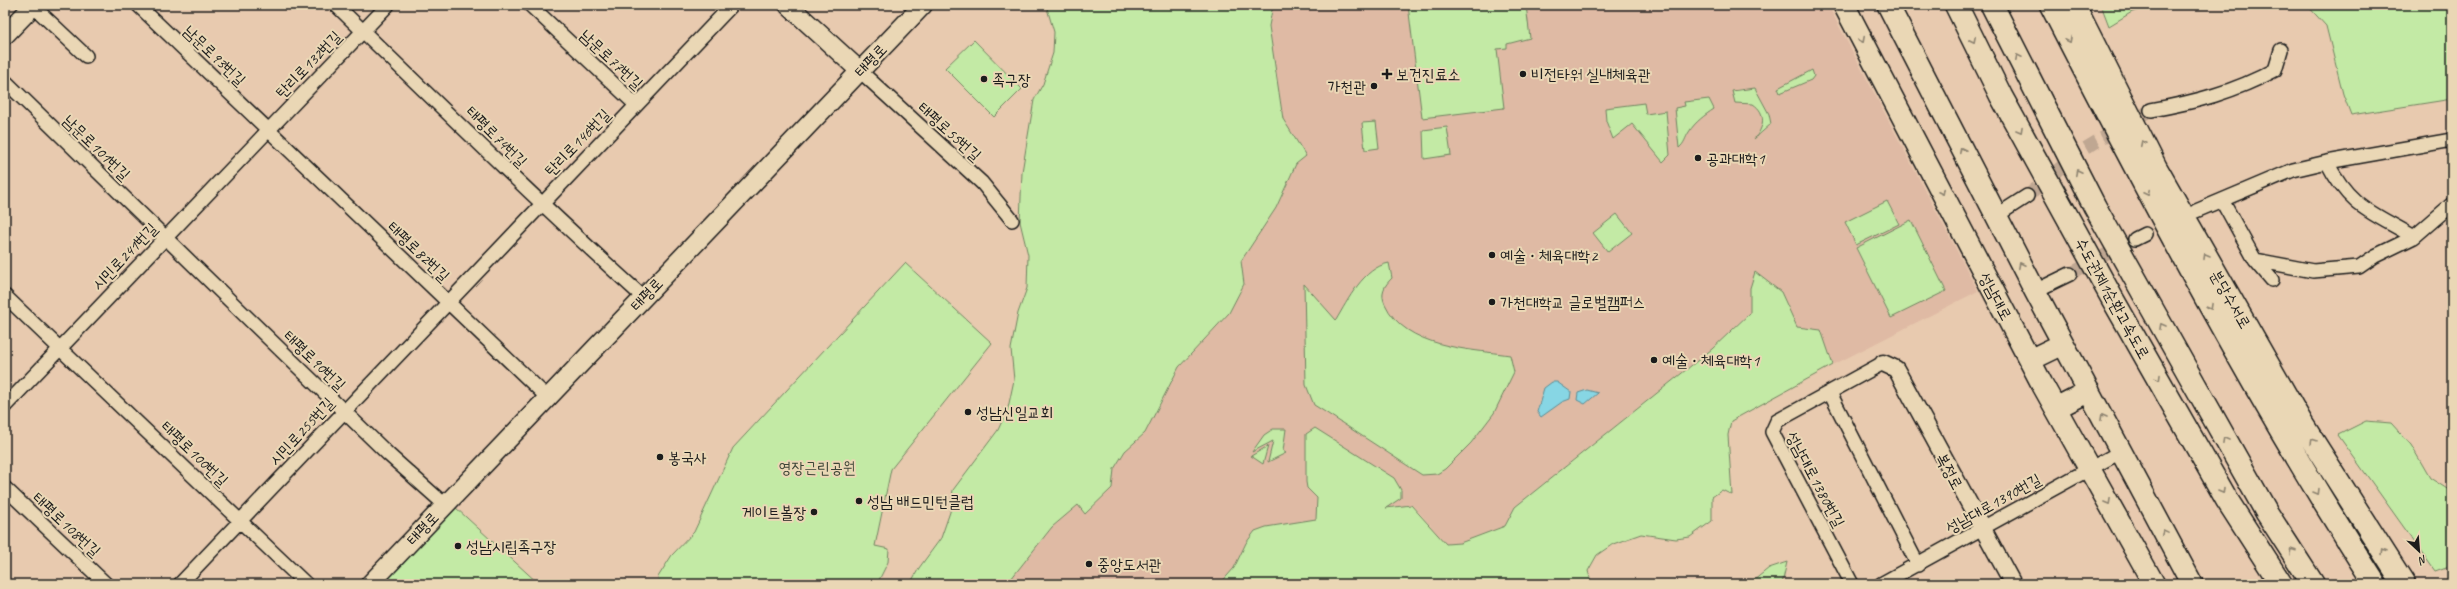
<svg xmlns="http://www.w3.org/2000/svg" width="2457" height="589" font-family="Caveat,'Poor Story',sans-serif">
<rect width="100%" height="100%" fill="#e8caaf"/>
<filter id="ink" filterUnits="userSpaceOnUse"><feTurbulence type="fractalNoise" baseFrequency=".025" numOctaves="2"/><feDisplacementMap in="SourceGraphic" scale="8" xChannelSelector="R" yChannelSelector="G"/><feConvolveMatrix kernelMatrix="1 2 1 2 8 2 1 2 1" color-interpolation-filters="sRGB"/></filter>
<g filter="url(#ink)">
<path fill="#dfbaa4" d="M 1273,5 L 1828,5 L 1978,291 L 1833,365 L 1821,330 L 1797,327 L 1781,292 L 1750,288 L 1750,312 L 1712,349 L 1515,507 L 1505,526 L 1460,543 L 1446,544 L 1419,512 L 1411,505 L 1266,527 L 1255,532 L 1246,543 L 1234,568 L 1220,584 L 1007,584 L 1052,527 L 1078,505 L 1085,514 L 1112,488 L 1114,469 L 1125,451 L 1145,433 L 1179,367 L 1229,313 L 1244,284 L 1241,261 L 1276,208 L 1296,164 L 1306,156 L 1283,119 L 1269,26 Z"/>
<path fill="#c3eaa5" stroke="#708360" d="M 1046,5 L 1273,5 L 1269,26 L 1283,119 L 1306,156 L 1296,164 L 1276,208 L 1241,261 L 1244,284 L 1229,313 L 1179,367 L 1145,433 L 1125,451 L 1114,469 L 1112,488 L 1085,514 L 1078,505 L 1052,527 L 1007,584 L 910,584 L 919,568 L 941,538 L 950,512 L 953,490 L 998,430 L 1008,408 L 1014,380 L 1011,349 L 1018,313 L 1027,288 L 1028,255 L 1020,222 L 1022,172 L 1034,100 L 1043,84 L 1053,53 L 1054,32 Z
M 1408,5 L 1526,5 L 1530,38 L 1507,44 L 1507,48 L 1497,49 L 1504,108 L 1422,118 Z
M 2101,5 L 2163,5 L 2132,12 L 2109,26 Z
M 2307,5 L 2452,5 L 2452,99 L 2351,115 L 2343,94 L 2326,26 Z
M 974,40 L 1022,89 L 994,117 L 945,68 Z
M 1812,70 L 1814,76 L 1811,80 L 1780,93 L 1778,88 Z
M 1755,88 L 1769,114 L 1771,124 L 1754,139 C 1764,128 1767,113 1753,104 L 1735,103 L 1732,91 Z
M 1709,99 L 1714,109 C 1705,115 1695,122 1689,132 C 1685,138 1685,143 1679,148 L 1675,108 L 1685,106 L 1684,102 Z
M 1644,103 L 1646,114 L 1666,111 L 1670,155 L 1663,162 L 1632,124 L 1613,139 L 1606,121 L 1605,108 Z
M 1376,122 L 1379,148 L 1365,150 L 1362,123 Z
M 1447,127 L 1451,155 L 1424,159 L 1423,130 Z
M 1887,201 L 1899,224 L 1856,245 L 1845,222 Z
M 1617,214 L 1632,233 L 1608,252 L 1593,233 Z
M 1911,220 L 1946,291 L 1891,318 L 1856,248 Z
M 905,263 L 992,343 L 891,469 L 875,546 L 889,549 L 888,562 L 877,584 L 660,584 L 658,577 L 672,555 L 694,532 L 733,448 Z
M 1389,263 L 1392,278 C 1384,286 1380,293 1385,304 C 1405,348 1469,349 1510,355 L 1514,372 L 1494,413 L 1471,443 L 1445,469 L 1437,474 L 1422,475 L 1322,410 L 1314,405 L 1306,385 L 1304,284 L 1336,320 C 1348,300 1363,268 1389,263 Z
M 1755,272 L 1781,292 L 1797,327 L 1821,330 L 1833,365 L 1731,421 L 1728,435 L 1732,495 L 1722,490 L 1712,497 L 1712,521 L 1690,537 L 1676,539 L 1641,534 L 1613,544 L 1597,555 L 1588,571 L 1591,581 L 1595,584 L 1220,584 L 1234,568 L 1246,543 L 1255,531 L 1266,527 L 1316,519 L 1317,498 L 1307,488 L 1306,482 L 1306,434 L 1315,428 L 1394,478 L 1401,490 L 1401,498 L 1386,508 L 1411,505 L 1446,544 L 1460,543 L 1505,526 L 1515,507 L 1712,349 L 1750,313 L 1750,288 Z
M 2366,421 L 2391,423 L 2411,445 L 2430,478 L 2452,492 L 2452,565 L 2435,571 L 2338,435 Z
M 1273,429 L 1286,429 L 1283,451 L 1286,453 L 1268,462 L 1273,441 L 1252,452 L 1264,435 Z
M 1268,446 L 1263,464 L 1251,456 Z
M 455,507 L 539,584 L 382,584 Z
M 1787,562 L 1782,584 L 1744,584 L 1753,581 L 1769,568 Z"/>
<path fill="#87d6e4" stroke="#5c8c94" d="M 1552,382 L 1557,382 L 1571,392 L 1570,399 L 1562,402 L 1541,417 L 1537,412 L 1544,388 Z
M 1587,390 L 1598,393 L 1585,404 L 1577,400 L 1578,393 Z"/>
<g fill="none" stroke-linecap="round" stroke-linejoin="round">
<path stroke="#bfa792" stroke-width="13" stroke-dasharray="13 6" stroke-linecap="butt" d="M 2027,196 L 2079,152 L 2151,110
M 2070,274 L 2135,239"/>
<g stroke="#1c1c1c" stroke-width="16">
<path id="minor" d="M 138,5 L 547,397
M 336,5 C 437,103 538,202 643,297
M 530,5 L 636,105
M 33,6 L 86,56
M 860,71 L 982,183 L 1012,220
M 5,81 L 257,327 L 389,455 L 444,504
M 2151,110 C 2196,102 2234,92 2275,70 L 2281,50
M 2327,162 L 2452,140
M 2223,202 L 2255,260 L 2272,280
M 2196,211 L 2293,170 L 2327,162 C 2350,208 2372,212 2414,237 L 2375,256 L 2359,267 L 2313,271 L 2255,260
M 1996,216 L 2027,196
M 2414,237 L 2452,204
M 2135,239 L 2145,234
M 2035,291 L 2070,274
M 5,296 L 306,584
M 1830,393 L 1918,565
M 5,406 L 388,5
M 5,488 L 106,584
M 180,584 L 732,5
M 1852,584 L 1772,432 L 1777,421 L 1883,363
M 1881,584 L 2122,451"/>
</g>
<g stroke="#1c1c1c" stroke-width="19">
<path id="tertiary" d="M 1883,363 L 1896,369 L 2013,584"/>
</g>
<g stroke="#1c1c1c" stroke-width="21">
<path id="secondary" d="M 788,5 L 860,71
M 5,35 L 34,5
M 370,584 L 923,5"/>
</g>
<g stroke="#1c1c1c" stroke-width="24">
<path id="primary" d="M 1844,5 L 2042,384 L 2154,584
M 1888,5 L 2035,291 L 2192,584
M 2030,360 L 2063,344
M 2056,408 L 2089,391"/>
</g>
<g stroke="#1c1c1c" stroke-width="25">
<path id="trunk" d="M 2051,5 C 2152,202 2255,397 2375,584
M 2074,5 L 2156,168 L 2302,424 L 2404,584"/>
</g>
<g stroke="#1c1c1c" stroke-width="25">
<path id="motorway" d="M 1956,5 L 2001,96 L 2112,298 L 2227,500 L 2281,584
M 1992,5 L 2095,207 L 2150,305 L 2267,513 L 2313,584"/>
</g>
<use href="#minor" stroke="#ead7b5" stroke-width="13"/>
<use href="#tertiary" stroke="#ead7b5" stroke-width="16"/>
<use href="#secondary" stroke="#ead7b5" stroke-width="18"/>
<use href="#primary" stroke="#ead7b5" stroke-width="21"/>
<use href="#trunk" stroke="#ead7b5" stroke-width="22"/>
<use href="#motorway" stroke="#ead7b5" stroke-width="22"/>
</g>
<defs><path id="oneway-chevron" d="M-2-3.5L2.5 0L-2 3.5" fill="none" stroke-width="1.6" stroke-linecap="round" stroke-linejoin="round"/></defs>
<g stroke="#8d8370">
<use href="#oneway-chevron" transform="translate(1862 40) rotate(63)"/>
<use href="#oneway-chevron" transform="translate(1973 40) rotate(64)"/>
<use href="#oneway-chevron" transform="translate(2069 40) rotate(63)"/>
<use href="#oneway-chevron" transform="translate(2018 57) rotate(-117)"/>
<use href="#oneway-chevron" transform="translate(2020 130) rotate(61)"/>
<use href="#oneway-chevron" transform="translate(2143 143) rotate(-116)"/>
<use href="#oneway-chevron" transform="translate(1962 150) rotate(-117)"/>
<use href="#oneway-chevron" transform="translate(2078 172) rotate(-117)"/>
<use href="#oneway-chevron" transform="translate(1942 192) rotate(63)"/>
<use href="#oneway-chevron" transform="translate(2147 193) rotate(63)"/>
<use href="#oneway-chevron" transform="translate(2206 256) rotate(-120)"/>
<use href="#oneway-chevron" transform="translate(2021 265) rotate(-117)"/>
<use href="#oneway-chevron" transform="translate(2210 307) rotate(61)"/>
<use href="#oneway-chevron" transform="translate(2162 326) rotate(-119)"/>
<use href="#oneway-chevron" transform="translate(2158 378) rotate(60)"/>
<use href="#oneway-chevron" transform="translate(2103 417) rotate(-119)"/>
<use href="#oneway-chevron" transform="translate(2225 440) rotate(-119)"/>
<use href="#oneway-chevron" transform="translate(2313 441) rotate(-122)"/>
<use href="#oneway-chevron" transform="translate(2222 491) rotate(60)"/>
<use href="#oneway-chevron" transform="translate(2317 492) rotate(59)"/>
<use href="#oneway-chevron" transform="translate(2108 502) rotate(61)"/>
<use href="#oneway-chevron" transform="translate(2164 532) rotate(-118)"/>
<use href="#oneway-chevron" transform="translate(2292 551) rotate(-123)"/>
<use href="#oneway-chevron" transform="translate(2383 551) rotate(-122)"/>
</g>
</g>
<g fill="#1c1c1c" stroke="#ead7b5" stroke-width="1.5">
<path d="M1385 68h4v4h4v4h-4v4h-4v-4h-4v-4h4z"/>
<circle cx="1523" cy="74" r="4"/>
<circle cx="984" cy="79" r="4"/>
<circle cx="1374" cy="86" r="4"/>
<circle cx="1698" cy="158" r="4"/>
<circle cx="1492" cy="255" r="4"/>
<circle cx="1492" cy="302" r="4"/>
<circle cx="1654" cy="360" r="4"/>
<circle cx="968" cy="412" r="4"/>
<circle cx="660" cy="457" r="4"/>
<circle cx="859" cy="501" r="4"/>
<circle cx="814" cy="512" r="4"/>
<circle cx="458" cy="546" r="4"/>
<circle cx="1089" cy="564" r="4"/>
</g>
<g text-anchor="middle" stroke-width="4" stroke-linejoin="round" paint-order="stroke">
<g font-size="16" fill="#1c1c1c" stroke="#ead7b5">
<text transform="translate(215 55) rotate(44)" y="6">남문로93번길</text>
<text transform="translate(612 59) rotate(43)" y="6">남문로77번길</text>
<text transform="translate(870 60) rotate(-46)" y="6">태평로</text>
<text transform="translate(308 64) rotate(-46)" y="6">탄리로132번길</text>
<text transform="translate(950 131) rotate(42)" y="6">태평로55번길</text>
<text transform="translate(497 136) rotate(45)" y="6">태평로74번길</text>
<text transform="translate(577 142) rotate(-46)" y="6">탄리로146번길</text>
<text transform="translate(97 147) rotate(44)" y="6">남문로101번길</text>
<text transform="translate(419 251) rotate(44)" y="6">태평로82번길</text>
<text transform="translate(124 256) rotate(-46)" y="6">시민로241번길</text>
<text transform="translate(646 294) rotate(-46)" y="6">태평로</text>
<text transform="translate(1996 296) rotate(62)" y="6">성남대로</text>
<text transform="translate(2113 298) rotate(61)" y="6">수도권제1순환고속도로</text>
<text transform="translate(2231 299) rotate(60)" y="6">분당수서로</text>
<text transform="translate(315 360) rotate(44)" y="6">태평로90번길</text>
<text transform="translate(301 431) rotate(-47)" y="6">시민로255번길</text>
<text transform="translate(195 453) rotate(44)" y="6">태평로100번길</text>
<text transform="translate(1950 471) rotate(62)" y="6">복정로</text>
<text transform="translate(1816 479) rotate(62)" y="6">성남대로1380번길</text>
<text transform="translate(1993 503) rotate(-29)" y="6">성남대로1390번길</text>
<text transform="translate(67 524) rotate(43)" y="6">태평로108번길</text>
<text transform="translate(422 528) rotate(-47)" y="6">태평로</text>
</g>
<g font-size="16" fill="#1c1c1c" stroke="#ead7b5" text-anchor="start">
<text x="1396" y="80">보건진료소</text>
<text x="1531" y="80">비전타워 실내체육관</text>
<text x="992" y="85">족구장</text>
<text x="1366" y="92" text-anchor="end">가천관</text>
<text x="1706" y="164">공과대학1</text>
<text x="1500" y="261">예술ㆍ체육대학2</text>
<text x="1500" y="308">가천대학교 글로벌캠퍼스</text>
<text x="1662" y="366">예술ㆍ체육대학1</text>
<text x="976" y="418">성남신일교회</text>
<text x="668" y="463">봉국사</text>
<text x="867" y="507">성남 배드민턴클럽</text>
<text x="806" y="518" text-anchor="end">게이트볼장</text>
<text x="466" y="552">성남시립족구장</text>
<text x="1097" y="570">중앙도서관</text>
</g>
<g font-size="16" fill="#3d4537" stroke="#ead7b5">
<text x="817" y="473">영장근린공원</text>
</g>
</g>
<rect width="2457" height="589" fill="none" stroke="#ead7b5" stroke-width="20"/>
<rect x="10" y="10" width="2437" height="569" fill="none" stroke="#1c1c1c" stroke-width="1.5" filter="url(#ink)"/>
<g transform="translate(2419 551) rotate(154)" stroke="#ead7b5" stroke-width="3" paint-order="stroke">
<path d="M0-3L7 15L0 10L-7 15Z" fill="#1c1c1c"/>
<text y="-6" font-size="11" font-weight="bold" text-anchor="middle" fill="#1c1c1c">N</text>
</g>
</svg>
